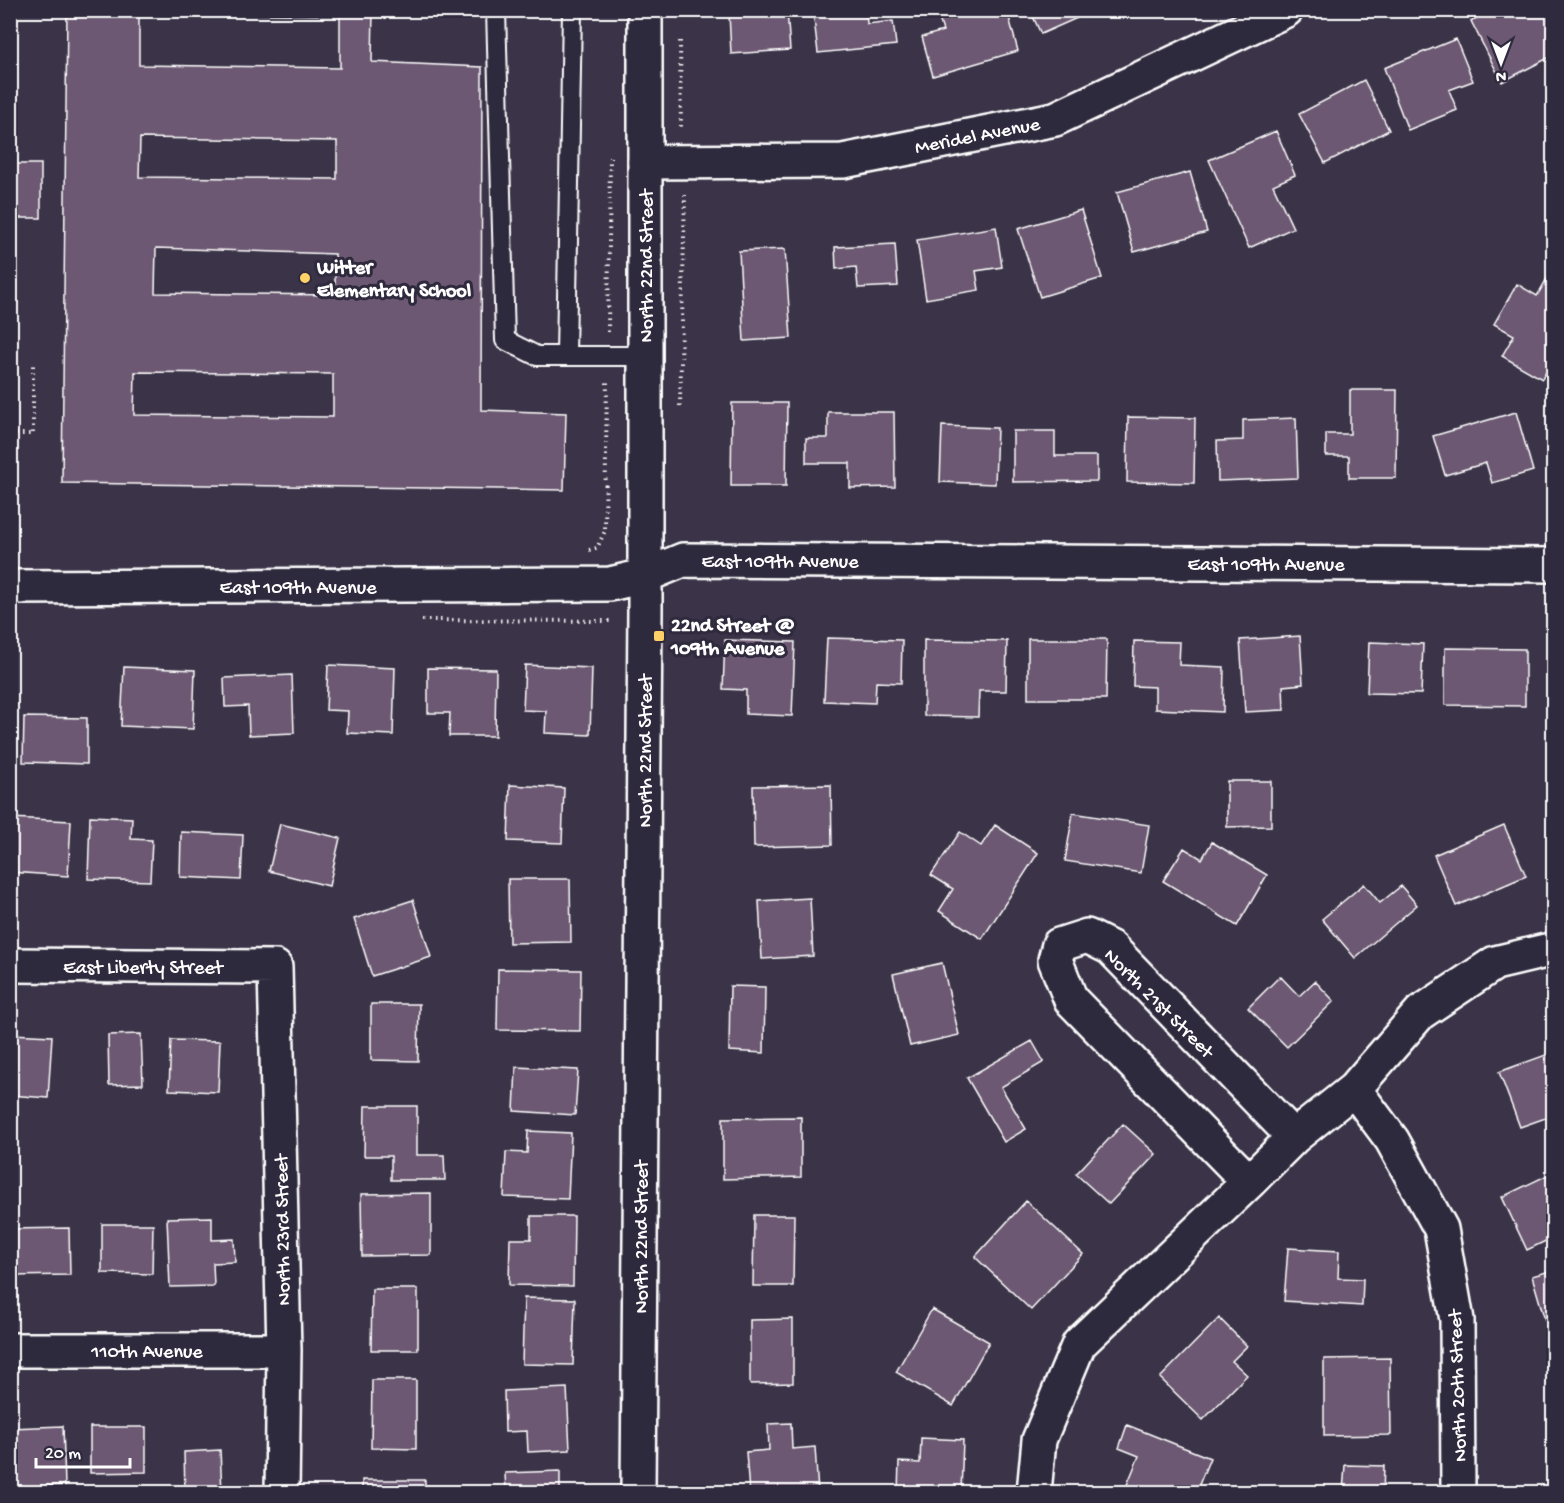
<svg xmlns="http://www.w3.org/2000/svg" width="1564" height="1503" font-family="'Gochi Hand',sans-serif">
<rect width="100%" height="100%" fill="#3b3348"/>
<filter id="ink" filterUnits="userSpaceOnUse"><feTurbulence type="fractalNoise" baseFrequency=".0167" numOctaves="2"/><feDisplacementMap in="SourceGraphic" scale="12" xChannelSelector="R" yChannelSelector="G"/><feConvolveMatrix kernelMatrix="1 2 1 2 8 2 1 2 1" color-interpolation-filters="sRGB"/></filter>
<g filter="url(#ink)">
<path fill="#6c5972" stroke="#fff" stroke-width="1.5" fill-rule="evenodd" d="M 67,10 L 373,10 L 372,62 L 482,67 L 481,410 L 566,413 L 564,490 L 62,483 ZM 139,12 L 340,15 L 340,68 L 139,65 ZM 140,138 L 337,141 L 337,179 L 139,177 ZM 156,248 L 335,254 L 335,295 L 155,293 ZM 135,372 L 333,374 L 333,417 L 134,415 Z
M 775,10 L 787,10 L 790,50 L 731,54 L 729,13 Z
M 813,10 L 866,10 L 867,24 L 893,21 L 896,45 L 818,53 Z
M 942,10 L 1007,10 L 1018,51 L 933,76 L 922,37 L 943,31 L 937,12 Z
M 1030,10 L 1095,10 L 1041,34 Z
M 1491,10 L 1550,10 L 1554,17 L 1554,55 L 1502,82 L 1471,21 Z
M 1456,39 L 1473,81 L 1449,90 L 1457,110 L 1408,130 L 1384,68 Z
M 1364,80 L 1389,130 L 1325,163 L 1299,114 Z
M 1276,131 L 1295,175 L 1273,185 L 1293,228 L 1249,248 L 1209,160 Z
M 10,164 L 41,164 L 41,218 L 10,218 Z
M 1190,172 L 1207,232 L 1134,252 L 1117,192 Z
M 1081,210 L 1102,278 L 1040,297 L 1018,229 Z
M 996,227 L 1002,267 L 976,271 L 979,290 L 926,299 L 917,240 Z
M 895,244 L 898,286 L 858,288 L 856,267 L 836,269 L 835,247 Z
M 785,249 L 791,338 L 744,341 L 739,251 Z
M 1549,275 L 1554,278 L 1554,359 L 1542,379 L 1502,356 L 1514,335 L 1494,324 L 1517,284 L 1537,296 Z
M 1350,390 L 1397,390 L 1396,478 L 1349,478 L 1349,456 L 1326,456 L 1326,434 L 1350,434 Z
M 732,403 L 787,403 L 786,486 L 731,486 Z
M 828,412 L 894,412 L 895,487 L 850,488 L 850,463 L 806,463 L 806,438 L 828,438 Z
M 1516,412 L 1533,471 L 1492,483 L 1486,463 L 1445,475 L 1433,436 Z
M 1128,417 L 1195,418 L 1194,483 L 1127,482 Z
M 1296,418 L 1298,478 L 1218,481 L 1217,441 L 1243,440 L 1243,420 Z
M 942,426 L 997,428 L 995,484 L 940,482 Z
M 1013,431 L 1055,431 L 1055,456 L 1097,456 L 1097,481 L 1013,482 Z
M 1300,636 L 1303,684 L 1283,686 L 1284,710 L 1245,712 L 1240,640 Z
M 827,638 L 902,640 L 901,683 L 876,682 L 875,703 L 824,701 Z
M 1028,639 L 1107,639 L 1106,699 L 1028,699 Z
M 725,640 L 795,642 L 792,716 L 746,714 L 746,690 L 723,689 Z
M 924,640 L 1007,641 L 1006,691 L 979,691 L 978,717 L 924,716 Z
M 1134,641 L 1180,642 L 1179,665 L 1224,667 L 1223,712 L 1155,709 L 1155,687 L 1133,686 Z
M 1369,642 L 1423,644 L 1421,694 L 1367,693 Z
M 1550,643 L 1554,644 L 1554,693 L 1550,693 Z
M 1445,648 L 1525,649 L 1525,706 L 1445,705 Z
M 328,665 L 395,668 L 393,735 L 347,733 L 348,711 L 326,710 Z
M 525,665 L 592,668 L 590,735 L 545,733 L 546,711 L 523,710 Z
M 124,667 L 195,670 L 193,729 L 121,726 Z
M 428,668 L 496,669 L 495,736 L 449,736 L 450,713 L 428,713 Z
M 292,675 L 294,733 L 249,735 L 248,706 L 225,707 L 224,678 Z
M 24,717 L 87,718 L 87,764 L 23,762 Z
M 1227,781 L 1271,781 L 1271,826 L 1227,827 Z
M 510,785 L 564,788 L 562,843 L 508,841 Z
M 831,785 L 832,845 L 754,847 L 753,786 Z
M 1073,813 L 1149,825 L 1141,873 L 1065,861 Z
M 90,816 L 132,818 L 131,839 L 152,840 L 150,881 L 88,879 Z
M 10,818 L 71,821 L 68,876 L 10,872 Z
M 280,824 L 340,838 L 329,886 L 269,871 Z
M 995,825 L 1038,853 L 982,939 L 939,911 L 953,889 L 931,875 L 960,832 L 981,846 Z
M 1504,825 L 1526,876 L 1456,906 L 1434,855 Z
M 1551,825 L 1554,825 L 1554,876 L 1552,876 Z
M 181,832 L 243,835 L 241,880 L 180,877 Z
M 1212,842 L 1267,875 L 1237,926 L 1163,881 L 1184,848 L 1202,859 Z
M 508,879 L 570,879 L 571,942 L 509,943 Z
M 1364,884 L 1380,903 L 1401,886 L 1417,905 L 1355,958 L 1322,919 Z
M 810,898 L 813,956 L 762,959 L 759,901 Z
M 413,900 L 431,957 L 372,976 L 354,919 Z
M 942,963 L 959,1035 L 910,1046 L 893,974 Z
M 498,969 L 581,970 L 580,1031 L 497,1030 Z
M 1280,976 L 1299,996 L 1315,981 L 1334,1001 L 1287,1047 L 1248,1008 Z
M 730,986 L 765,987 L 764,1053 L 729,1051 Z
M 371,1004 L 419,1004 L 418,1061 L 371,1060 Z
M 10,1034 L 52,1036 L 48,1098 L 10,1095 Z
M 141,1034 L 143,1084 L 109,1085 L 108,1035 Z
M 171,1040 L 220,1041 L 218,1092 L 169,1090 Z
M 1032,1041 L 1044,1062 L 1001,1087 L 1026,1129 L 1004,1142 L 967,1078 Z
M 1554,1052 L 1554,1115 L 1520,1127 L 1499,1072 Z
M 516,1067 L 578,1070 L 575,1115 L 514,1111 Z
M 365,1106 L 417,1106 L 417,1155 L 444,1155 L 445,1180 L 391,1180 L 391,1156 L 364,1156 Z
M 801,1117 L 801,1177 L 723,1179 L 723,1118 Z
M 1123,1124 L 1156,1154 L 1109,1204 L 1076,1174 Z
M 528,1131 L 571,1133 L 568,1199 L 504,1197 L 506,1152 L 527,1153 Z
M 1554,1172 L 1554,1237 L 1527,1250 L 1502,1197 Z
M 431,1193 L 431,1255 L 362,1256 L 361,1194 Z
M 1026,1201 L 1083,1254 L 1031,1310 L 975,1257 Z
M 754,1215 L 794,1215 L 793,1286 L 753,1286 Z
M 531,1216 L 574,1216 L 573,1286 L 509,1285 L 510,1239 L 531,1239 Z
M 212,1217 L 212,1240 L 234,1239 L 235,1262 L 213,1263 L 214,1286 L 170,1287 L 167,1218 Z
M 102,1224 L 153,1224 L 152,1274 L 102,1273 Z
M 69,1228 L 70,1275 L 10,1276 L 10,1229 Z
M 1288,1248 L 1339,1251 L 1338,1278 L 1363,1279 L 1362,1306 L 1284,1301 Z
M 1554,1270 L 1554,1351 L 1532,1276 Z
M 372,1289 L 418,1289 L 418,1350 L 371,1350 Z
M 524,1298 L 575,1299 L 573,1365 L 522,1364 Z
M 932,1309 L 989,1342 L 953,1406 L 896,1372 Z
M 1219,1318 L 1247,1346 L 1232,1361 L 1247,1375 L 1203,1420 L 1160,1378 Z
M 793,1319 L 793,1383 L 750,1384 L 750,1320 Z
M 1390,1358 L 1391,1435 L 1324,1436 L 1324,1359 Z
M 372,1380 L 416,1380 L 416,1449 L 371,1448 Z
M 567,1388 L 570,1450 L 528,1452 L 527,1431 L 505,1432 L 504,1391 Z
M 791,1423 L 792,1449 L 815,1447 L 818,1492 L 749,1492 L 746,1452 L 769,1450 L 768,1424 Z
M 1127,1425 L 1210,1458 L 1196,1492 L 1124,1492 L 1139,1456 L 1119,1448 Z
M 63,1426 L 65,1485 L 10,1487 L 10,1428 Z
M 90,1427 L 146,1427 L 146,1472 L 90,1473 Z
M 921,1438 L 963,1440 L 961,1492 L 898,1492 L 899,1462 L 920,1463 Z
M 220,1450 L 222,1492 L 185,1492 L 184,1452 Z
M 1345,1465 L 1384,1466 L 1383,1492 L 1343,1492 Z
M 560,1471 L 560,1491 L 587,1490 L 587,1492 L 506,1492 L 505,1473 Z
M 362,1480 L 425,1480 L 425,1492 L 362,1492 Z"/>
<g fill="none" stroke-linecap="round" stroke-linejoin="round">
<g stroke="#fff" stroke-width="22">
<path id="service" d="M 496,10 L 505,340 L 537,356 L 644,356
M 566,356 L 572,10"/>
</g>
<g stroke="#fff" stroke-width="38">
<path id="minor" d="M 645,162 L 843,161 L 1055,119 L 1286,10
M 10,965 L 275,967 L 284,1350 L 282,1492
M 1354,1089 L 1392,1140 L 1441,1229 L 1457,1320 L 1458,1492
M 1249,1182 L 1071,1000 L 1055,960 L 1059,945 L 1087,936 L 1111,948 L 1294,1137
M 10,1350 L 284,1350
M 1034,1492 L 1039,1440 L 1079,1344 L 1249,1182 L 1294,1137 L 1354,1089 L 1420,1013 L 1495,963 L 1554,949"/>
</g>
<g stroke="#fff" stroke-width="38">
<path id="tertiary" d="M 10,587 L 610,584 L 644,576 L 683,560 L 1554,565
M 638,1492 L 645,610 L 645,10"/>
</g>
<path stroke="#fff" stroke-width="4" stroke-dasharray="1.5 4.5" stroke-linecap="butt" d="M 680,41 L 681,130
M 608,332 L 610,157
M 680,406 L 685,195
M 10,434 L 33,434 L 33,363
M 589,550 L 597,548 L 605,531 L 607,379
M 422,620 L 610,621 L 610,623"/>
<use href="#service" stroke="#2f2a3d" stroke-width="18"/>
<use href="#minor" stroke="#2f2a3d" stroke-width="33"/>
<use href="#tertiary" stroke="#2f2a3d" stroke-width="33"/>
</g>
</g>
<g fill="#ffd166" stroke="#2f2a3d" stroke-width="2">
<circle cx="305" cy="278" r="6"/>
<rect x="653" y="630" width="12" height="12" rx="3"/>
</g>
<g text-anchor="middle" stroke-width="6" stroke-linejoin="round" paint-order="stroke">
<g font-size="20" fill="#fff" stroke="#2f2a3d">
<text transform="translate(977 134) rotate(-11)" y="7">Meridel Avenue</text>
<text transform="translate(645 266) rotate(-90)" y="7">North 22nd Street</text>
<text x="780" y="567">East 109th Avenue</text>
<text x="1266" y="570">East 109th Avenue</text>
<text x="298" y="593">East 109th Avenue</text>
<text transform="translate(644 751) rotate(-90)" y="7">North 22nd Street</text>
<text x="143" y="973">East Liberty Street</text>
<text transform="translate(1160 1002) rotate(45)" y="7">North 21st Street</text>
<text transform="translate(281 1230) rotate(-91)" y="7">North 23rd Street</text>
<text transform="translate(640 1237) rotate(-90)" y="7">North 22nd Street</text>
<text x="147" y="1357">110th Avenue</text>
<text transform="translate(1456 1386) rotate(-92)" y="7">North 20th Street</text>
</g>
<g font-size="20" font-weight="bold" fill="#fff" stroke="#2f2a3d" text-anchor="start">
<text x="317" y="273">Witter<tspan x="317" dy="23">Elementary School</tspan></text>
<text x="671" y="631">22nd Street @<tspan x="671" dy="23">109th Avenue</tspan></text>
</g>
</g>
<rect width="1564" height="1503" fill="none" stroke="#2f2a3d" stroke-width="36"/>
<rect x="18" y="18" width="1528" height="1467" fill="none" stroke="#fff" stroke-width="2" filter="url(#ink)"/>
<g transform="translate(1501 63) rotate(180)" stroke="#2f2a3d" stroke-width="4.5" paint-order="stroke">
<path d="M0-4.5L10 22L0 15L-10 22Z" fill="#ffffff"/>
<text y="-9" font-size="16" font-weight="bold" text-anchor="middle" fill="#ffffff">N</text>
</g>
<path d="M36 1458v9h94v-9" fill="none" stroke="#ffffff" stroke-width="3"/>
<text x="45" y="1458" font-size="18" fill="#ffffff" stroke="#2f2a3d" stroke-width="4.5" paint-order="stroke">20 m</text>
</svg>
